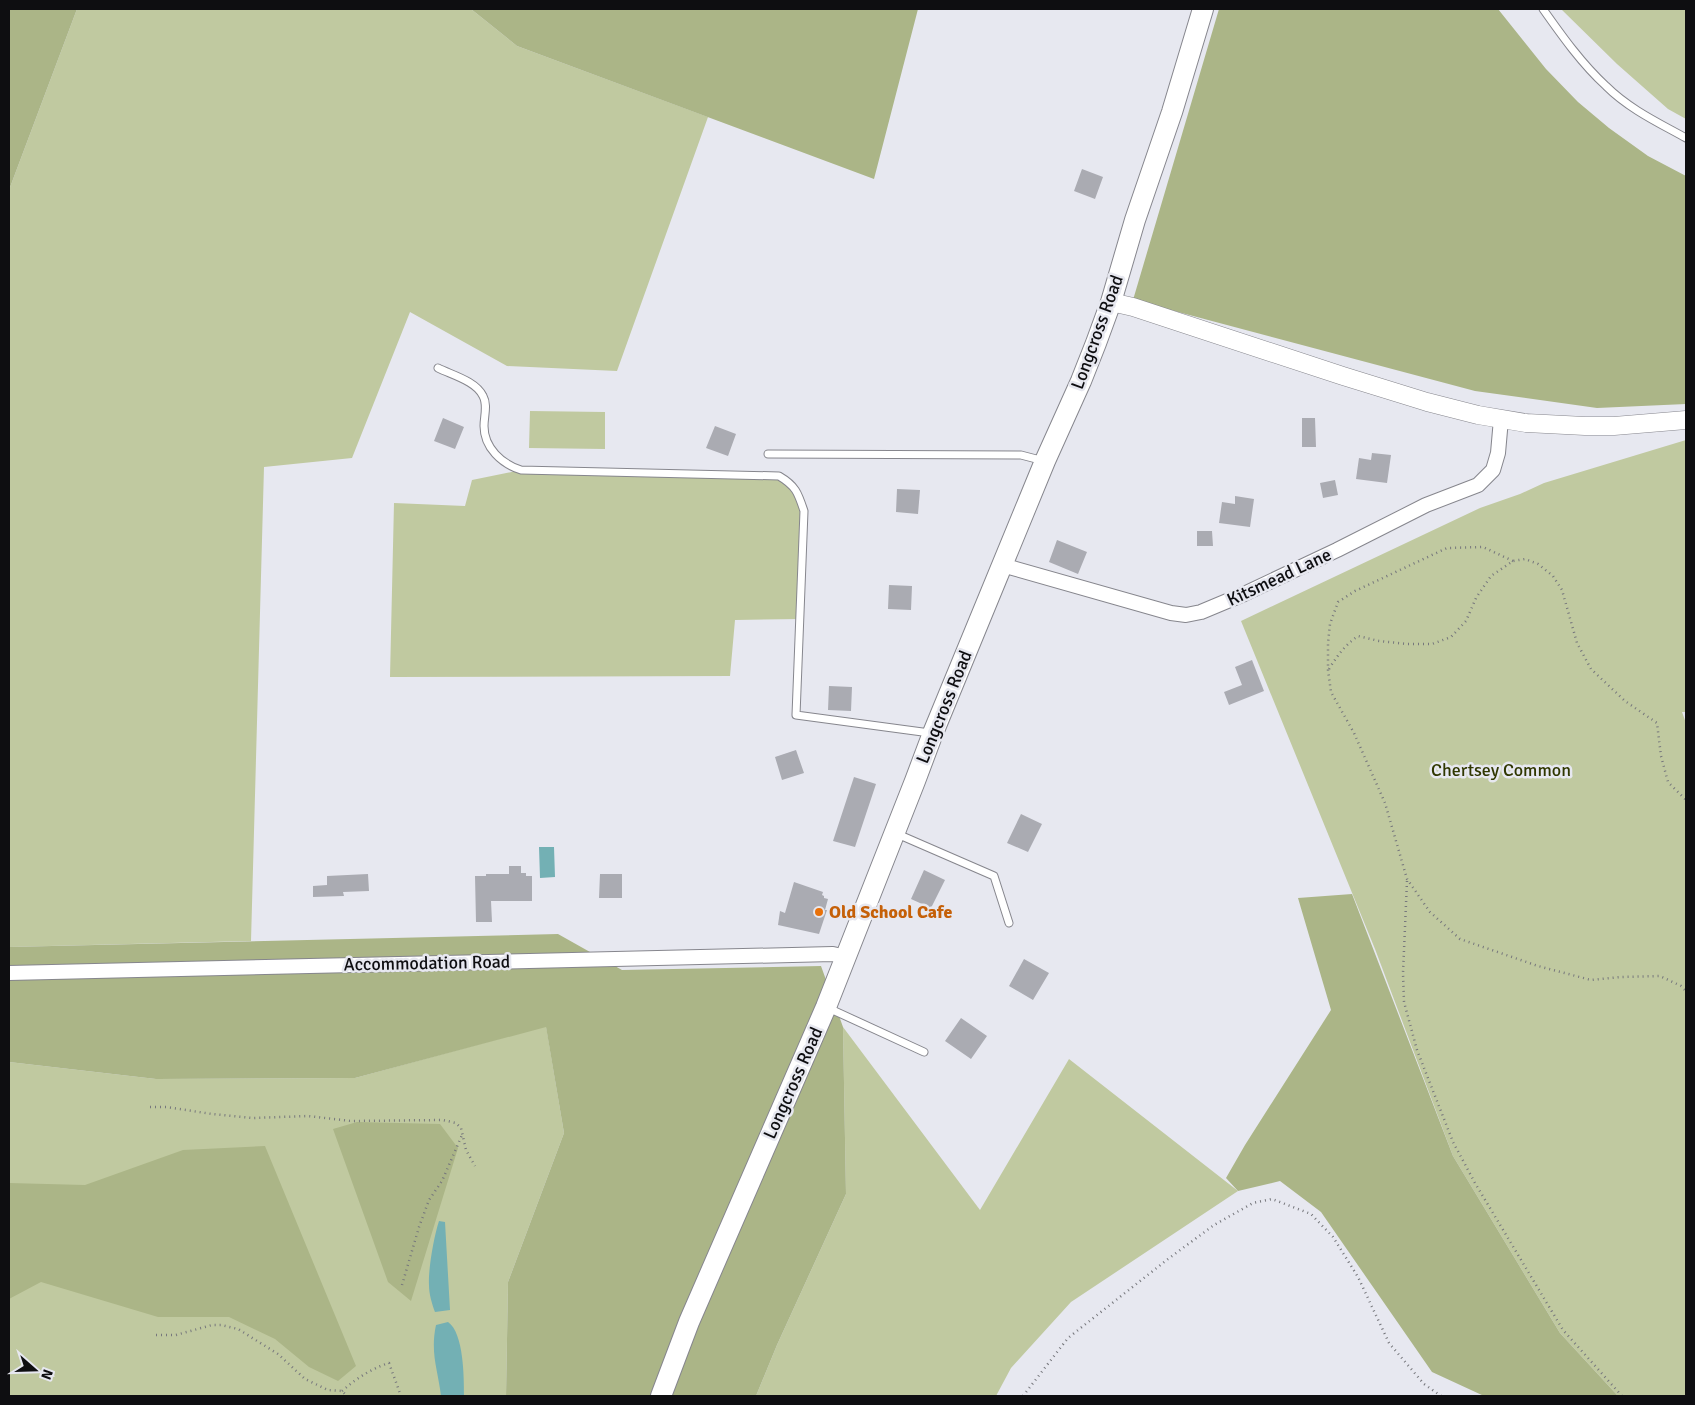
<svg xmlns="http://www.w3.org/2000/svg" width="1695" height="1405" font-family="Signika,sans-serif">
<rect width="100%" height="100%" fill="#e7e8f0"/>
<path fill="#c0c9a0" d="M 77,9 L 471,9 L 517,46 L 708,117 L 617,371 L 507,366 L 410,312 L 352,458 L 264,467 L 251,941 L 9,947 L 9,190 Z
M 1561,9 L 1686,9 L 1686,119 L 1668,109 L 1617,64 Z
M 530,411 L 605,412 L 605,449 L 529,448 Z
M 1686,440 L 1686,712 L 1682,712 L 1686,723 L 1686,1396 L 1618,1396 L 1560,1333 L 1453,1156 L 1375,949 L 1241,621 L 1480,508 L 1520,494 L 1544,483 Z
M 521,470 L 779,476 L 791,483 L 804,511 L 800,619 L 735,620 L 730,676 L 390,677 L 394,503 L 465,506 L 472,480 Z
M 546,1026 L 564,1133 L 508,1282 L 506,1396 L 9,1396 L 9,1062 L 156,1079 L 355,1078 Z
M 843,1027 L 980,1210 L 1069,1059 L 1238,1191 L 1071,1302 L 1011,1368 L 996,1396 L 756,1396 L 777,1345 L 846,1194 Z"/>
<path fill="#abb587" d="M 9,9 L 77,9 L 9,190 Z
M 471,9 L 918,9 L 874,179 L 517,46 Z
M 1219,9 L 1498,9 L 1546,69 L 1578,102 L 1609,128 L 1648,156 L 1686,176 L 1686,404 L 1597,408 L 1475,391 L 1133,300 Z
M 1352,894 L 1453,1156 L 1560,1333 L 1618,1396 L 1484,1396 L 1432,1372 L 1321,1212 L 1280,1181 L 1238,1191 L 1226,1178 L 1245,1145 L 1331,1010 L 1298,898 Z
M 558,934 L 622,970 L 821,966 L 843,1027 L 846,1194 L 777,1345 L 756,1396 L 506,1396 L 508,1282 L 564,1133 L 546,1027 L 355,1078 L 156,1079 L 9,1062 L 9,947 Z
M 357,1122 L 440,1124 L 458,1148 L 411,1301 L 388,1282 L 333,1129 Z
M 265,1146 L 356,1366 L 338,1381 L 309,1367 L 275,1339 L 229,1317 L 158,1317 L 41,1282 L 9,1299 L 9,1183 L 85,1185 L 183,1150 Z"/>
<path fill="#73b0b4" d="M 539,847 L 554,847 L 555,877 L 540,878 Z
M 439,1221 L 445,1222 L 450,1310 L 435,1312 C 432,1304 429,1294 429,1285 C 428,1270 434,1236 439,1221 Z
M 448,1322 C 464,1333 464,1378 464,1396 L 441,1396 C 438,1370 430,1353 436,1325 Z"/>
<path fill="#aaabb2" d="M 1082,169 L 1103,177 L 1095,199 L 1074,191 Z
M 443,418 L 464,427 L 455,449 L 434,441 Z
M 1302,418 L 1315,418 L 1316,447 L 1302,447 Z
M 715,426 L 736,434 L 728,456 L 706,448 Z
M 1372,453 L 1391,455 L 1387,483 L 1356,479 L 1359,458 L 1371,460 Z
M 1335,480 L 1338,495 L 1323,498 L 1320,483 Z
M 897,489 L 920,490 L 918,514 L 896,512 Z
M 1235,496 L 1254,499 L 1250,527 L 1219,523 L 1222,502 L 1235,504 Z
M 1197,531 L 1212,531 L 1213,546 L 1197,546 Z
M 1057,540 L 1087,552 L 1078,574 L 1049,562 Z
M 889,585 L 912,586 L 911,610 L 888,609 Z
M 1252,660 L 1264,691 L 1229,705 L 1224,692 L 1242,685 L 1235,667 Z
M 829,686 L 852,687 L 851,711 L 828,710 Z
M 796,750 L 804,773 L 782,780 L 775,757 Z
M 854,777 L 876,784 L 855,847 L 833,841 Z
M 1021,814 L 1042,824 L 1028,852 L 1007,843 Z
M 509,866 L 521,866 L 521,873 L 526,873 L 526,876 L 532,876 L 532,901 L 491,901 L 492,922 L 476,922 L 475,876 L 486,876 L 486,874 L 509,874 Z
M 924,870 L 945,880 L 931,908 L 911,899 Z
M 368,874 L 369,891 L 343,892 L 344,896 L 313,897 L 313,886 L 327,885 L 327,876 Z
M 600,874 L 622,874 L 622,898 L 599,898 Z
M 794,882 L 823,892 L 822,895 L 824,896 L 824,898 L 828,899 L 825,910 L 827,910 L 819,934 L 778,925 L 780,911 L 785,913 Z
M 1024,959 L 1049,973 L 1033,1000 L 1009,986 Z
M 961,1018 L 987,1036 L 971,1059 L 945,1041 Z"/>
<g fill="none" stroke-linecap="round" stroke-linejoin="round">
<g stroke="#86868d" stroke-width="9">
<path id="service" d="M 1543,9 C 1562,36 1582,64 1606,86 C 1629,109 1659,123 1686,138
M 438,368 C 452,375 476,381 483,396 C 488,405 484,416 484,426 C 484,448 502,464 521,470 L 779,476 C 796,486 798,493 804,511 L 796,715 L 930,733
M 768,454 L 1021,455 L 1044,461
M 895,833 L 994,876 L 1009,923
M 826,1007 L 924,1052"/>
</g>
<g stroke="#86868d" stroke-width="16">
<path id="minor" d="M 1002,565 L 1171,613 L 1186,615 L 1201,612 L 1244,594 L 1337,550 L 1426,505 L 1478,485 L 1493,470 L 1498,453 L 1501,419
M 9,973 L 833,954 L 846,957"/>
</g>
<g stroke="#86868d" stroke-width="19">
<path id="tertiary" d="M 1111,302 L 1133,307 L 1343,376 L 1427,402 L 1478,415 L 1526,423 L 1585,426 L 1614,426 L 1686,420"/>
</g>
<g stroke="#86868d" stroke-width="22">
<path id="secondary" d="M 661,1396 L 689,1322 L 826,1007 L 915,781 L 933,733 L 1045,461 L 1081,381 L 1096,343 L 1111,302 L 1135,220 L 1172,112 L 1203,9"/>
</g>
<path stroke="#76777c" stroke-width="2.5" stroke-dasharray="1 4" stroke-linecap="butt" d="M 1513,561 L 1483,547 L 1447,548 L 1355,591 L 1338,602 L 1330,624 L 1328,643 L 1328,670 L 1331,692 L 1354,733 L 1385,803 L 1407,879 L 1430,912 L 1460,939 L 1538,966 L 1591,980 L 1621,977 L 1660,976 L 1681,986 L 1686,991
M 1329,669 C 1337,656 1345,645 1358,636 L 1379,641 L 1407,644 L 1432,644 L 1451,637 L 1466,621 L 1476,598 L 1491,576 L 1513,561 L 1525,559 L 1538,564 L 1553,576 L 1562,590 L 1577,643 L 1591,669 L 1625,701 L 1657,723 L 1661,756 L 1668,782 L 1686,800
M 1407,881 L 1403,973 L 1404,1002 L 1417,1050 L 1453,1142 L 1475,1183 L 1563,1330 L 1622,1396
M 150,1107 L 166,1107 L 212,1114 L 252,1118 L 308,1116 L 351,1121 L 443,1120 L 456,1123 L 461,1128 L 466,1150 L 475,1166
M 402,1285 L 419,1227 L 429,1200 L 442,1181 L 462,1135
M 156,1335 L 176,1335 L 212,1325 L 221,1325 L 238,1329 L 278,1354 L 305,1379 L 328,1390 L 342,1391 L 347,1396
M 342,1391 C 356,1379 370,1369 389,1363 L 401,1396
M 1023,1396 L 1068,1338 L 1168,1259 L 1214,1225 L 1253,1203 L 1272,1199 L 1311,1214 L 1333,1237 L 1358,1277 L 1389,1343 L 1424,1384 L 1441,1396"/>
<use href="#service" stroke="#fff" stroke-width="7"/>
<use href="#minor" stroke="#fff" stroke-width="14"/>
<use href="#tertiary" stroke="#fff" stroke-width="18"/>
<use href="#secondary" stroke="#fff" stroke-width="20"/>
</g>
<circle fill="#e8710a" stroke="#e7e8f0" stroke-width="2" cx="819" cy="912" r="5"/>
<g text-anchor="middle" stroke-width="5" stroke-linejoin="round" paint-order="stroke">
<g font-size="18" fill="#0e0e11" stroke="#e7e8f0">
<text transform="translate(1097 332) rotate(-70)" y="6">Longcross Road</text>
<text transform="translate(1279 577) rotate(-25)" y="6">Kitsmead Lane</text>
<text transform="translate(944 707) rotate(-68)" y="6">Longcross Road</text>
<text transform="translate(427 963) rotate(-1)" y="6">Accommodation Road</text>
<text transform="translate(793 1083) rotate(-66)" y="6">Longcross Road</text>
</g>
<g font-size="18" fill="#303700" stroke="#e7e8f0">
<text x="1501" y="776">Chertsey Common</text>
</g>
<g font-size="18" font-weight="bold" fill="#c56008" stroke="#e7e8f0" text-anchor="start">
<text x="829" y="918">Old School Cafe</text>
</g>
</g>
<rect width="1695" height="1405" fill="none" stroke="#0e0e11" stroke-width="20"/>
<g transform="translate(35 1370) rotate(110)" stroke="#e7e8f0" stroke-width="4" paint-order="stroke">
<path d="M0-4L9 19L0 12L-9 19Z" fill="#0e0e11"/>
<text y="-8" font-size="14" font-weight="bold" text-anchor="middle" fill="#0e0e11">N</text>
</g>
</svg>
